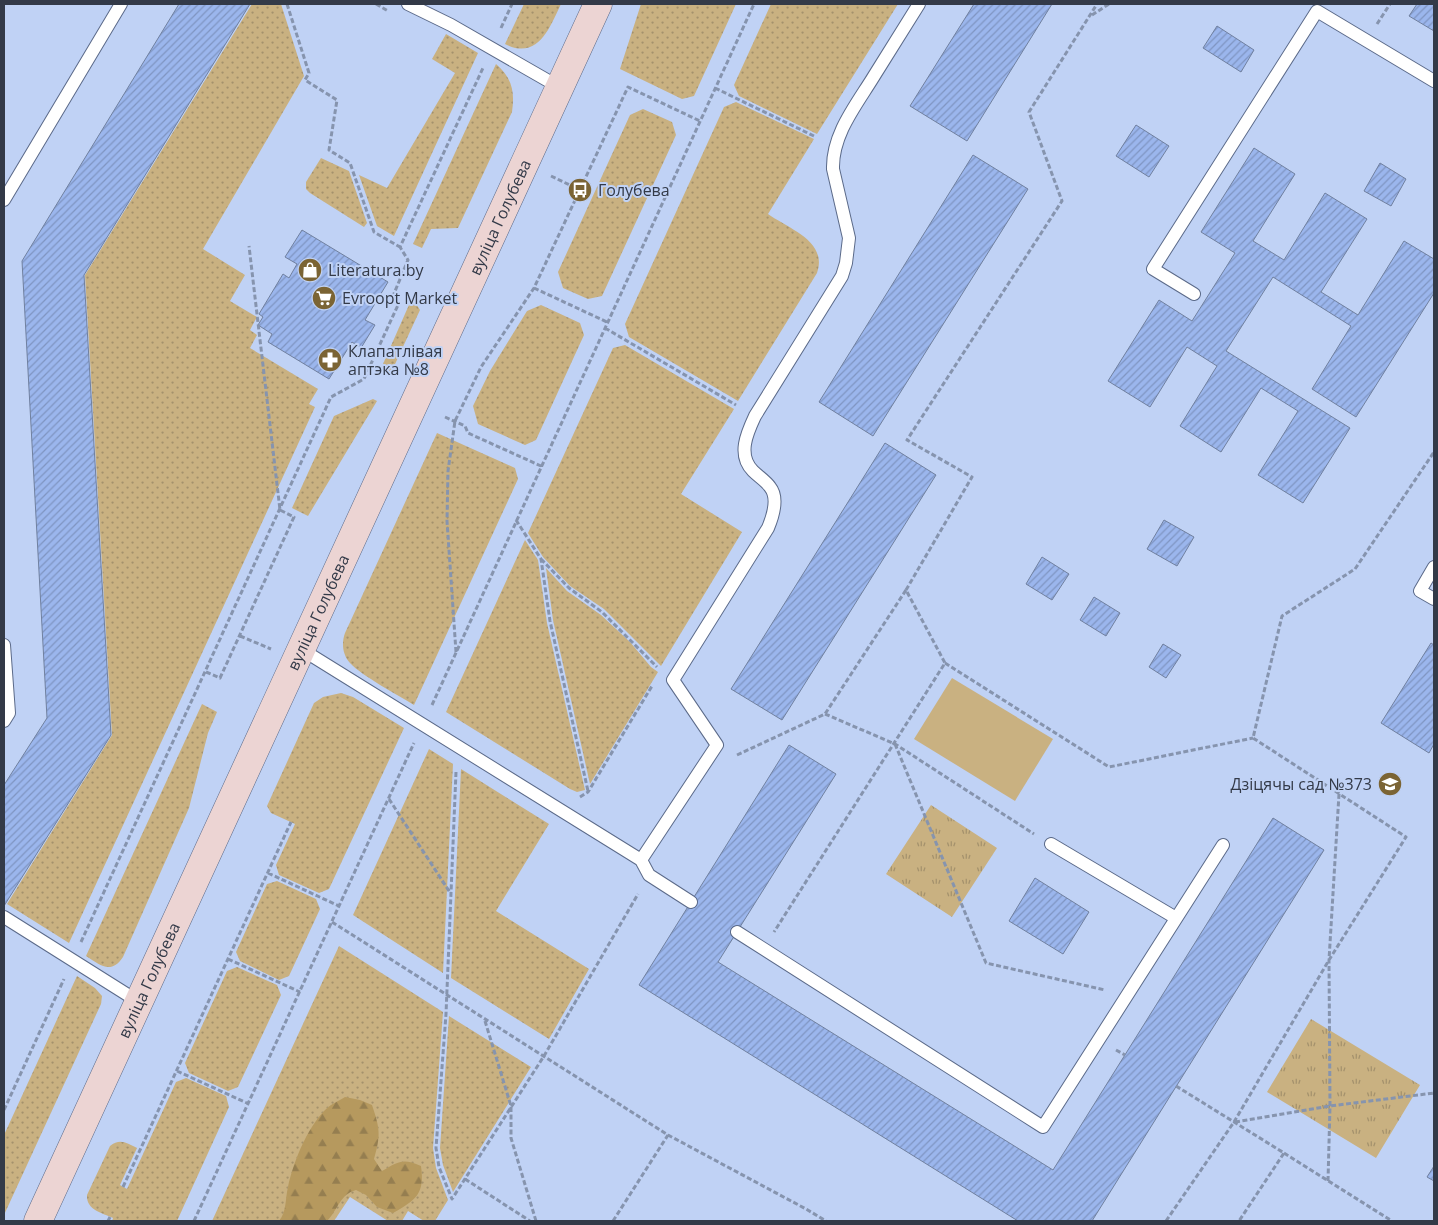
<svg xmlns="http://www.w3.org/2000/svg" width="1438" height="1225" font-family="'Open Sans',sans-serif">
<defs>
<pattern id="grass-dots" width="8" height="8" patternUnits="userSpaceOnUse" patternTransform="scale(1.25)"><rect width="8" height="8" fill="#c9b181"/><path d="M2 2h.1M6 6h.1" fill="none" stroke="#a4916c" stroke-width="1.8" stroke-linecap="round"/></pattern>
<pattern id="forest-firs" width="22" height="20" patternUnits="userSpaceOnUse" patternTransform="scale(1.25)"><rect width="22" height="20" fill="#b6995e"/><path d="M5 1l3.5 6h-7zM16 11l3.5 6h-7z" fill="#957e50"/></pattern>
<pattern id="park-tufts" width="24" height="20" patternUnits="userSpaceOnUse" patternTransform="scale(1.25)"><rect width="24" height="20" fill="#c9b181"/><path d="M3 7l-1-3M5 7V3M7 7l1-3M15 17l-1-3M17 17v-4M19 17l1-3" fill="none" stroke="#a4916c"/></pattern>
<pattern id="building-hatch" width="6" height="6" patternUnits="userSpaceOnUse" patternTransform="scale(1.25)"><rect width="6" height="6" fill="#9bb6ed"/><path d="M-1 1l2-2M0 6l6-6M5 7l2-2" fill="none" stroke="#7f95c2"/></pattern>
</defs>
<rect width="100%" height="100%" fill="#c0d2f5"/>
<path fill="url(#grass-dots)" d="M 252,4 L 281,4 L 304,76 L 203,249 L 245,275 L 230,301 L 257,317 L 250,330 L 257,335 L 250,348 L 318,389 L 309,404 L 315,407 L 69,943 L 7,904 L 112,735 L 85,275 Z
M 524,4 L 561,4 C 550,27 538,61 505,44 Z
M 641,4 L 736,4 L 694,96 L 682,99 L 620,69 Z
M 771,4 L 898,4 L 817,134 L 739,96 L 734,85 Z
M 446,34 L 478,53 L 394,236 L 377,226 L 359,175 L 387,188 L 455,73 L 432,59 Z
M 496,64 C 512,78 515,91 512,112 L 458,228 L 431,229 L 422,248 L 413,244 Z
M 736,102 L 814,139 L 768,214 C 789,229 828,241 817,273 L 738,401 L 629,337 L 625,324 L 724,107 Z
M 643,109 L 672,122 L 676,135 L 602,296 L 588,299 L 563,288 L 558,272 L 630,115 Z
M 321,158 L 349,171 L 367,223 L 364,227 L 310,193 L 306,189 L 306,182 Z
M 412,298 L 420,310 L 390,375 L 385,373 L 383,364 Z
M 541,305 L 580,323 L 584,335 L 536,440 L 525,445 L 478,424 L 473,406 L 490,371 L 527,311 Z
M 625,345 L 734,409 L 681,494 L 742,532 L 661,666 L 604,609 L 570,586 L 543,557 L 528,533 L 613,348 Z
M 373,399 L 377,401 L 308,516 L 292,508 L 334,416 Z
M 437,433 L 515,468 L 518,479 L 414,705 C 398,695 362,676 350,663 C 343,655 341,644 345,633 Z
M 525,540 L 538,560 L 547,623 L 585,790 L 577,792 L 570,789 L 446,712 Z
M 546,568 L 567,591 L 601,615 L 630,642 L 651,667 L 658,672 L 590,784 L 553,620 Z
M 341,693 L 353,697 L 404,728 L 329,889 L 319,893 L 279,875 L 276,865 L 295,824 L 271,813 L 267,806 L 314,703 L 323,697 Z
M 202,704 L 217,712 L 208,733 L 189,808 L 123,957 C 111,975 100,965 86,956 Z
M 429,749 L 453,764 L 443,973 L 353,915 Z
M 461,769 L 549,824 L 496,911 L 589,969 L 549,1039 L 451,978 Z
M 277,881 L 316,899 L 320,909 L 289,976 L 279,980 L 240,961 L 236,952 L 267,884 Z
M 339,946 L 443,1012 L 433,1148 L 436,1168 L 448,1200 L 435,1221 L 424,1221 L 408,1211 L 402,1221 L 388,1221 L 350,1197 L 334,1221 L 212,1221 Z
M 237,967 L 277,985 L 281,995 L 238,1087 L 228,1091 L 189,1073 L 185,1063 L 227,971 Z
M 77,976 L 95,988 L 102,996 L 101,1004 L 4,1215 L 4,1135 Z
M 449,1016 L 531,1067 L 453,1192 L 443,1165 L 440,1148 Z
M 186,1078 L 226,1096 L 229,1107 L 177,1221 L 112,1221 L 113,1218 C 102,1213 86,1210 87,1195 L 110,1146 C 120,1138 127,1143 137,1148 L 120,1185 L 127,1189 L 176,1082 Z"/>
<path fill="url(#forest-firs)" d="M 345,1097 L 360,1100 L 372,1105 C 380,1129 381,1135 374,1159 L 382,1171 C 399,1161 403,1158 421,1166 C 425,1194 416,1200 393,1213 L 377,1207 L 366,1195 L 356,1190 C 340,1194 338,1210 327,1221 L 279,1221 C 287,1211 285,1199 288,1187 C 293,1162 310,1120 331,1105 C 335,1102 341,1100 345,1097 Z"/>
<path fill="url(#park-tufts)" d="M 931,805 L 997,848 L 952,917 L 886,874 Z
M 1311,1019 L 1420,1085 L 1376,1158 L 1267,1092 Z"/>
<path fill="#c9b181" d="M 952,678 L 1053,739 L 1015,801 L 914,739 Z"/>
<path fill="url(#building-hatch)" stroke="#70809f" d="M 179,4 L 250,4 L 84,275 L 111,735 L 4,906 L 4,785 L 47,718 L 22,261 Z
M 974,4 L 1052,4 L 967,141 L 910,106 Z
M 1417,4 L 1434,4 L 1434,31 L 1409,16 Z
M 1217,26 L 1254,50 L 1241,72 L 1203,48 Z
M 1136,125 L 1169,146 L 1149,177 L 1116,156 Z
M 1254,148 L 1295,174 L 1253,241 L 1284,260 L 1325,193 L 1367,219 L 1321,292 L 1358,315 L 1404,241 L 1434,259 L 1434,293 L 1356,417 L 1312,389 L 1351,326 L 1273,277 L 1226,351 L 1350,428 L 1303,503 L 1258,475 L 1298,411 L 1261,388 L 1221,452 L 1180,426 L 1217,366 L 1187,347 L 1150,407 L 1108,381 L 1159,300 L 1192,321 L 1235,253 L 1201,232 Z
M 973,155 L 1028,189 L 873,436 L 819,402 Z
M 1380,163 L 1406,179 L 1391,206 L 1364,191 Z
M 302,230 L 388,282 L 365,320 L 375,325 L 361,348 L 352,342 L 329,379 L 268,342 L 272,334 L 258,325 L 263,317 L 259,314 L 283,274 L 289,278 L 297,264 L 285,257 Z
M 885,443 L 936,475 L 782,720 L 731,689 Z
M 1164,520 L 1194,537 L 1177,566 L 1147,549 Z
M 1042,557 L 1069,574 L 1052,600 L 1026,584 Z
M 1094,597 L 1120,613 L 1106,636 L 1080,620 Z
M 1431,643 L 1434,645 L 1434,744 L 1429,753 L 1381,723 Z
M 1163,644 L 1181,655 L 1166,678 L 1149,667 Z
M 789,745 L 836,774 L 718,962 L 1053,1170 L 1273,818 L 1324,850 L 1092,1221 L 1018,1221 L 639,985 Z
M 1035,878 L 1089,912 L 1063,954 L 1009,921 Z
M 1434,1166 L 1434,1181 L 1427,1177 Z"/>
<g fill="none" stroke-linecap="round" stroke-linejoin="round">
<g stroke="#5b6a89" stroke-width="14">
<path id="service" d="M 408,4 L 451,25 L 559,87
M 4,200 L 121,4
M 1194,294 L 1153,269 L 1317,11 L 1434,81
M 1434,567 L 1420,591 L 1434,599
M 4,645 L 9,713 L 4,721
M 301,649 L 641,860 L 649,875 L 691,902
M 1051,844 L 1176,918
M 641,860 L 717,745 L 673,680 L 768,528 C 773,516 779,498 770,487 C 766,481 758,476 753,471 C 737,455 747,433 755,416 L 842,276 L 846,263 L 849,238 L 833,169 C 832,134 857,104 874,76 C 889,52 904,28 919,4
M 4,917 L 139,1002
M 737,932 L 1043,1127 L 1223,845"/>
</g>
<g stroke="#5b6a89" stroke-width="29">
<g id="secondary">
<path id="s1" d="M 38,1221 L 598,4"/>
</g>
</g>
<path stroke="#8694ae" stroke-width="3" stroke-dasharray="5 2.5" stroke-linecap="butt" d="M 287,4 L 309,73 L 305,80 L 337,100 L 329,150 L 350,163 L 374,232 L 400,247
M 376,4 L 388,11
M 1092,15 L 1109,4
M 1377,24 L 1390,4
M 501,28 L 512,4
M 715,88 L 816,137
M 551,176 L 580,190
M 534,288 L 607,322
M 605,328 L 736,405
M 445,417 L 465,426 L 468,433 L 541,466
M 516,520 L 541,559 L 550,621 L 588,791
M 541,559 L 569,588 L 602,612 L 657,667
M 906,590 L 972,477 L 907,440 L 1062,201 L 1029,112 L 1097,4
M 240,636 L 271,649
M 456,652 L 447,521 L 448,471 L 455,421 L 481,367 L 534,288 L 628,87 L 700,121
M 945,663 L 1109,767 L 1253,738
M 206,672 L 220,678 L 294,517 L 280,510 L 249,246
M 432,705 L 754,4
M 825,714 L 895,744 L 1034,834
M 895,744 L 986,963 L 1105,990
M 737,755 L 825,714 L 906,590 L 945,663 L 774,932
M 456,772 L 446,1014 L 436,1148 L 439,1167 L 452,1199 L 544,1056 L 638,894
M 580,797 L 588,792 L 652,686
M 389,799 L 451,894
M 268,873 L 339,906
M 332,922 L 668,1135 L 806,1209 L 826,1221
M 81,942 L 331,397 L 364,379 L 398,305 L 393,296 L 408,260 L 400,247 L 483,68
M 228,959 L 300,992
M 485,1021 L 511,1106 L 511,1138 L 536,1221
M 1116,1050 L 1125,1055
M 177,1071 L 249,1104
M 1176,1086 L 1284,1153 L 1239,1221
M 4,1110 L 64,979
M 1235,1122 L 1330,1106 L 1434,1093
M 1284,1153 L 1392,1221
M 465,1179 L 530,1221
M 1328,1181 L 1330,1106 L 1329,960 L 1339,794
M 123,1187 L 291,822
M 108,1221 L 110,1217
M 194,1221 L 414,743
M 613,1221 L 668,1135
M 1166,1221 L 1234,1122 L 1329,960 L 1406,837 L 1253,738 L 1282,616 L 1355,569 L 1434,452"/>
<use href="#service" stroke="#fff" stroke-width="12"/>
<use href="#secondary" stroke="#ecd4d3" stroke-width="28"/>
</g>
<defs>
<g id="bus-disc" transform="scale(1.25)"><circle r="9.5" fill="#7b6434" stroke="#c0d2f5"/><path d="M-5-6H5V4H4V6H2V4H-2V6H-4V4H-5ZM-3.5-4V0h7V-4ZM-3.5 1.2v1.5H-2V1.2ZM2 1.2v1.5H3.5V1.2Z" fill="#fff"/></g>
<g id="shop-disc" transform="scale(1.25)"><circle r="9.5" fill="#7b6434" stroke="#c0d2f5"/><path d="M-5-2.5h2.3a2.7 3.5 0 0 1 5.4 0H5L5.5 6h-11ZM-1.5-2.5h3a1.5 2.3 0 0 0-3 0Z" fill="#fff"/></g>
<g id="supermarket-disc" transform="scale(1.25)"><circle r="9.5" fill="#7b6434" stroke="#c0d2f5"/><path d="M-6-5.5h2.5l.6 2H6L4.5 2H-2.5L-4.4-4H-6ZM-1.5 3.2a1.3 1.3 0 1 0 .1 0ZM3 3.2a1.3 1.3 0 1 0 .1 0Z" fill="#fff"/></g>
<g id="pharmacy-disc" transform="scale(1.25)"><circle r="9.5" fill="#7b6434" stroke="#c0d2f5"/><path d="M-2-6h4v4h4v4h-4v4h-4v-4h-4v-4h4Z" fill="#fff"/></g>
<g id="school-disc" transform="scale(1.25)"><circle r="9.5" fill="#7b6434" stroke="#c0d2f5"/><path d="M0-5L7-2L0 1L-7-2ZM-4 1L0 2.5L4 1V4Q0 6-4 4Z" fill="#fff"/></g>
</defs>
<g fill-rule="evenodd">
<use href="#bus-disc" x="580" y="190"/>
<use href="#shop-disc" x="310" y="270"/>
<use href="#supermarket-disc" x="324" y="298"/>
<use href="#pharmacy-disc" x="330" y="360"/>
<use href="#school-disc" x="1390" y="784"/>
</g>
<g text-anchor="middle" stroke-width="4" stroke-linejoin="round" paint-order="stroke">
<g font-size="16" fill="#333a48" stroke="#c0d2f5" text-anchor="start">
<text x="598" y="196">Голубева</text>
<text x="328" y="276">Literatura.by</text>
<text x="342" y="304">Evroopt Market</text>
<text x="348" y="357">Клапатлівая<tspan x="348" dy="18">аптэка №8</tspan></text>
<text x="1372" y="790" text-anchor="end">Дзіцячы сад №373</text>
</g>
<g font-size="16" fill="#333a48" stroke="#c0d2f5">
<text dy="6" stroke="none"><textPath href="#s1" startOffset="1105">вуліца Голубева</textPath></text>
<text dy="6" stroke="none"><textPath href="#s1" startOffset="670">вуліца Голубева</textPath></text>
<text dy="6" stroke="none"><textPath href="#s1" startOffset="265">вуліца Голубева</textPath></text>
</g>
</g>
<rect width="1438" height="1225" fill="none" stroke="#333a48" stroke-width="10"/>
</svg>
